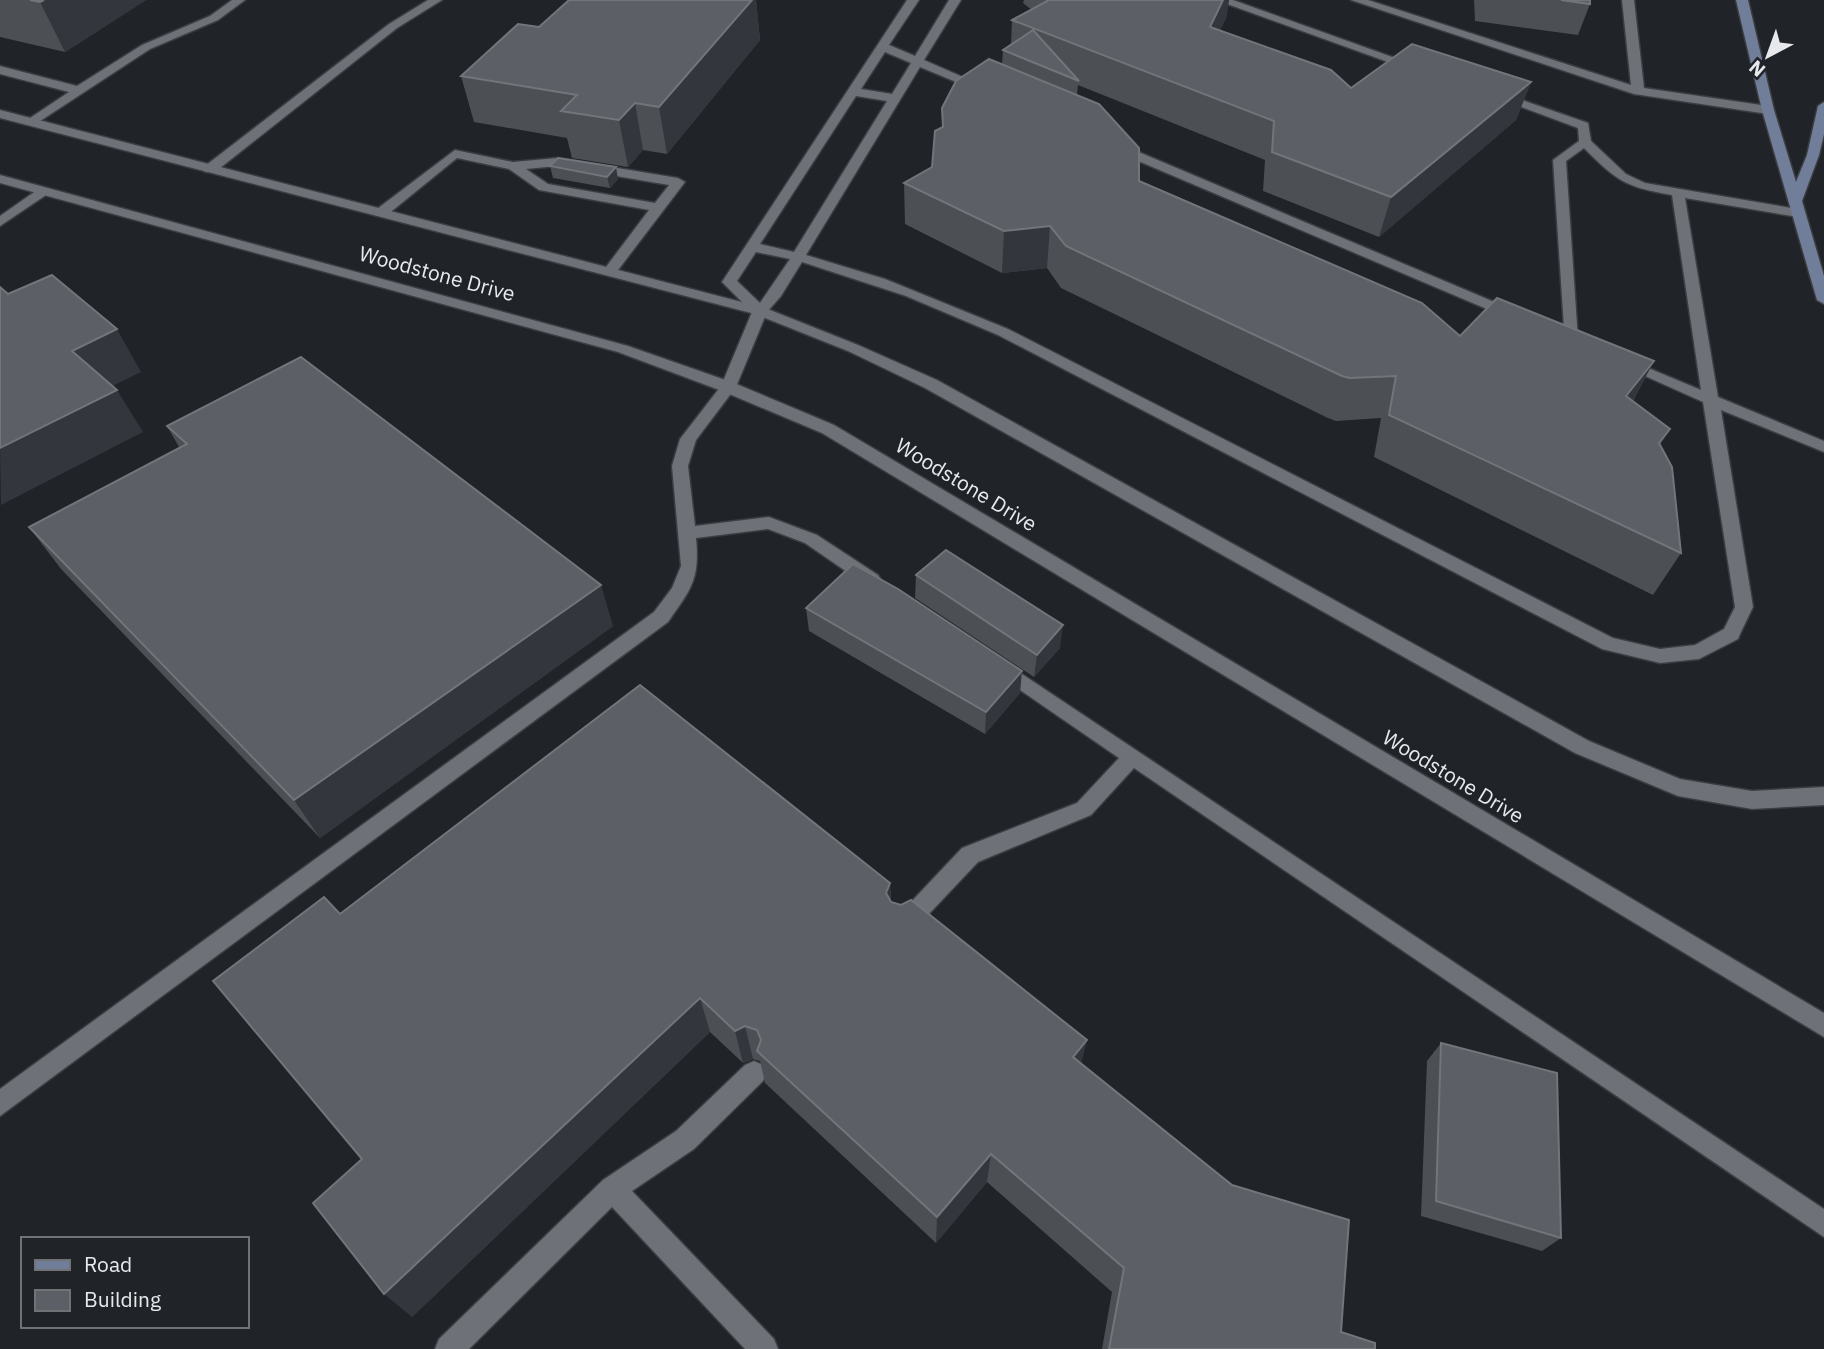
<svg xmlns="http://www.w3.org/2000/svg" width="1824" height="1349" font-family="'IBM Plex Sans',sans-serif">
<rect width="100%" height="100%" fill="#202328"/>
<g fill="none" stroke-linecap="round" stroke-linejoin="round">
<g stroke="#3b3d41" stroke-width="3">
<path id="service" d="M 232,0 L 245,0 L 218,20 L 150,49 L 34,125 L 24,122 L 69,92 L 0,74 L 0,66 L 77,86 L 142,45 L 210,16 Z
M 428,0 L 442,0 L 397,28 L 215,172 L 205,172 L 205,166 L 389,24 Z
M 907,0 L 919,0 L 889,45 L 915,56 L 949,0 L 961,0 L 924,60 L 988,88 L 978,91 L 920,67 L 806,255 L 885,279 L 1008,329 L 1613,638 L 1660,649 L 1695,645 L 1724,629 L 1735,607 L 1703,402 L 1616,363 L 1624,358 L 1629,360 L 1701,390 L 1672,195 C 1625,187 1617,181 1584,148 L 1566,161 L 1578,340 L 1570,345 L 1565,343 L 1553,160 L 1579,141 L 1578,128 L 1492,96 L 1502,93 L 1588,123 L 1591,141 L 1626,174 L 1645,183 L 1803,210 L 1803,216 L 1798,217 L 1685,198 L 1718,397 L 1824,441 L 1824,452 L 1721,410 L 1753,607 L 1740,634 L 1738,639 L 1699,659 L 1660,663 L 1602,649 L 998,335 L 906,296 L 802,262 L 781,296 L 767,312 L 736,387 L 696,440 L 688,466 L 695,526 L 769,517 L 817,535 L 878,575 L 881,580 L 878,585 L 866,585 L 805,543 L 768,529 L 696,538 C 700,580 691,589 668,622 L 0,1116 L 0,1089 L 654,612 L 672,588 L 681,566 L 672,466 L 680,439 L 721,386 L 752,312 L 722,282 ZM 885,52 L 911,63 L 892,94 L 861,89 ZM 856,96 L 887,101 L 794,252 L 760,244 ZM 756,252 L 790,259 L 760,303 L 737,281 Z
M 1216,0 L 1233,0 L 1423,68 L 1413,71 Z
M 1351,0 L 1368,0 L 1631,85 L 1622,0 L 1634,0 L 1644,88 L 1768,106 L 1774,110 L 1768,114 L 1634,94 Z
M 1115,142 L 1518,312 L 1520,315 L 1513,319 L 1508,318 L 1110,149 L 1109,146 Z
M 455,150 L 513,162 L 557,158 L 678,178 L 685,182 L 615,274 L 610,275 L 603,271 L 649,210 L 539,190 L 509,169 L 457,158 L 387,215 L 377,215 L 377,209 ZM 557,166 L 669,185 L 655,203 L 548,184 L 526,169 Z
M 40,188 L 52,191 L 0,226 L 0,216 Z
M 1001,660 L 1824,1209 L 1824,1237 L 1134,768 L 1091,815 L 978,862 L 910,934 L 902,937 L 894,934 L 891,927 L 894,920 L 962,848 L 1077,803 L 1119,758 L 994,672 L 991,667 L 994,662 Z
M 754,1061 L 763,1065 L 766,1073 L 763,1081 L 694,1149 L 632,1191 L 774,1339 L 778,1349 L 745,1349 L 612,1207 L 469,1349 L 435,1349 L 439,1339 L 603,1180 L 676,1131 L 745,1065 Z"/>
</g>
<g stroke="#3b3d41" stroke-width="3">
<path id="minor" d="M 0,110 L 765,308 L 858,345 L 937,380 L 1589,741 L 1680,779 L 1752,791 L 1824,787 L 1824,805 L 1752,809 L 1678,796 L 1575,753 L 925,388 L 848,351 L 755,314 L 0,118 Z
M 0,175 L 628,346 L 734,383 L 834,425 L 1824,1013 L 1824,1037 L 822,433 L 722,391 L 618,352 L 0,183 Z"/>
</g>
<g stroke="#3b3d41" stroke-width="3">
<path id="secondary" d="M 1736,0 L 1748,0 L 1774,110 L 1796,182 L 1807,155 L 1818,106 L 1824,102 L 1824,134 L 1819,155 L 1802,201 L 1824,276 L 1824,304 L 1817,300 L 1762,110 Z"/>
</g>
<use href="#service" fill="#6e7177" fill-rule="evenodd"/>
<use href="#minor" fill="#6e7177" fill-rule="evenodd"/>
<use href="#secondary" fill="#717e99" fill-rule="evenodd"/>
</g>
<path fill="#4c4f54" d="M 0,0 L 146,0 L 65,52 L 0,37 Z
M 569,0 L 756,0 L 760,40 L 667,154 L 643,150 L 628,167 L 572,158 L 567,138 L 474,122 L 461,76 L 539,27 Z
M 1024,0 L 1229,0 L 1226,18 L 1220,30 L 1351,88 L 1531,82 L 1516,120 L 1379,237 L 1263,191 L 1265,160 L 1078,85 L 1077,95 L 1139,181 L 1460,336 L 1654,361 L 1633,401 L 1660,446 L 1681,553 L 1653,595 L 1374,457 L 1381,418 L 1336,421 L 1328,418 L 1061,288 L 1047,268 L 1002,273 L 905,224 L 904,183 L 932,167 L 942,127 L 942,108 L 1002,64 L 1003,50 L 1011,45 L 1012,20 L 1032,10 L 1023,3 Z
M 1474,0 L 1590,0 L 1590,4 L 1578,35 L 1475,21 Z
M 550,166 L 618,179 L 610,188 L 553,178 Z
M 167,426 L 613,626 L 320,838 L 61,569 L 29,527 L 179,447 Z
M 916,575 L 1060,648 L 1034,677 L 915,598 Z
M 806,608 L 1020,693 L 985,734 L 809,631 Z
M 890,883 L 891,902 L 1081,1064 L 1341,1332 L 1375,1349 L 1102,1349 L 1112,1292 L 987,1182 L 936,1243 L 765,1083 L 760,1061 L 753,1059 L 743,1063 L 710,1032 L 412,1317 L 362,1159 L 340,914 Z
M 1441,1043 L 1561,1238 L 1542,1251 L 1421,1216 L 1427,1061 Z"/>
<path fill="#33363c" d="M 44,0 L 146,0 L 65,52 L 40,2 Z
M 752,0 L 756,0 L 760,40 L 667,154 L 659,107 Z
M 1223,0 L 1229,0 L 1226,18 L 1204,64 L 1210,27 Z
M 1531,82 L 1516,120 L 1379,237 L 1391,197 Z
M 635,103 L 643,150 L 628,167 L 619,120 Z
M 616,167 L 618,179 L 610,188 L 607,177 Z
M 1050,226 L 1047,268 L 1002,273 L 1004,231 Z
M 117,329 L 141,372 L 98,393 L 72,351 Z
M 1654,361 L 1631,404 L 1626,396 Z
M 117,390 L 143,432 L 1,505 L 0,448 Z
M 1670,429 L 1645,471 L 1659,443 Z
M 601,585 L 613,626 L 320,838 L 294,800 Z
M 1063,625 L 1060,648 L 1034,677 L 1037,655 Z
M 1022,671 L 1020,693 L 985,734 L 986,712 Z
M 890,883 L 891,920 L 886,893 Z
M 700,998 L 710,1032 L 412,1317 L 384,1294 Z
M 745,1026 L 753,1059 L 743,1063 L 735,1031 Z
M 1087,1040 L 1079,1072 L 1073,1057 Z
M 991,1154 L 987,1182 L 936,1243 L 937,1217 Z"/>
<path fill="#5c5f65" stroke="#72757a" stroke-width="2" d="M 30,0 L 44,0 L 40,2 Z
M 569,0 L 752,0 L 659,107 L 635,103 L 619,120 L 561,111 L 577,95 L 461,76 L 518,24 L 539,27 Z
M 1049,0 L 1223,0 L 1210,27 L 1331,70 L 1351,88 L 1412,44 L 1531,82 L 1391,197 L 1272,152 L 1274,121 L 1012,20 Z
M 1561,0 L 1590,0 L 1590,4 Z
M 1033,30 L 1079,81 L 1003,50 Z
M 989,59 L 1099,104 L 1139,148 L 1139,181 L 1422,303 L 1460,336 L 1497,298 L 1654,361 L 1626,396 L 1670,429 L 1659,443 L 1672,467 L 1681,553 L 1389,415 L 1396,376 L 1350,378 L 1342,376 L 1066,246 L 1050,226 L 1004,231 L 904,183 L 932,167 L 935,131 L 943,127 L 942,108 L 956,81 Z
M 558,158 L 616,167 L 607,177 L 550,166 Z
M 52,275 L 117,329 L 72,351 L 117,390 L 0,448 L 0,287 L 8,294 Z
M 301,357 L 601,585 L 294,800 L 29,527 L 187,444 L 167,426 Z
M 946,550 L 1063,625 L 1037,655 L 916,575 Z
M 853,564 L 898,589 L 1022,671 L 986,712 L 806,608 Z
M 640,685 L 890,883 L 886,893 L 891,902 L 901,905 L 911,900 L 1087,1040 L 1073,1057 L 1232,1185 L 1349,1220 L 1341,1332 L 1375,1343 L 1375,1349 L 1109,1349 L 1124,1268 L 991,1154 L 937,1217 L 757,1051 L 761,1040 L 757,1030 L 745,1026 L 735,1031 L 700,998 L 384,1294 L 313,1203 L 362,1159 L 213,981 L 324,897 L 340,914 Z
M 1441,1043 L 1557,1073 L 1561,1238 L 1436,1201 Z"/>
<g text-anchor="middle" stroke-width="5" stroke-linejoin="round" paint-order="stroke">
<g font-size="21" fill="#e7e9ec" stroke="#202328">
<text transform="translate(437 274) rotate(15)" y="7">Woodstone Drive</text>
<text transform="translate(966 485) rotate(31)" y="7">Woodstone Drive</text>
<text transform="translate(1453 777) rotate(31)" y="7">Woodstone Drive</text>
</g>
</g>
<rect x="21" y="1237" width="228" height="91" fill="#202328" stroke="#707276" stroke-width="2"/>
<rect x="35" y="1260" width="35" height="10" fill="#717e99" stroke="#707276" stroke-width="2"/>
<text x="84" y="1272" font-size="21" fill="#e7e9ec">Road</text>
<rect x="35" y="1290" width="35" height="21" fill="#5c5f65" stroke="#707276" stroke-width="2"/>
<text x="84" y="1307" font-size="21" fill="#e7e9ec">Building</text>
<g transform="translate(1768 56) rotate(221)" stroke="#202328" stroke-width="5" paint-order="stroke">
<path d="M0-5L12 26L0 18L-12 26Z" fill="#e7e9ec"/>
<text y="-10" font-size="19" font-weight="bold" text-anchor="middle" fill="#e7e9ec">N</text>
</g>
</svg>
